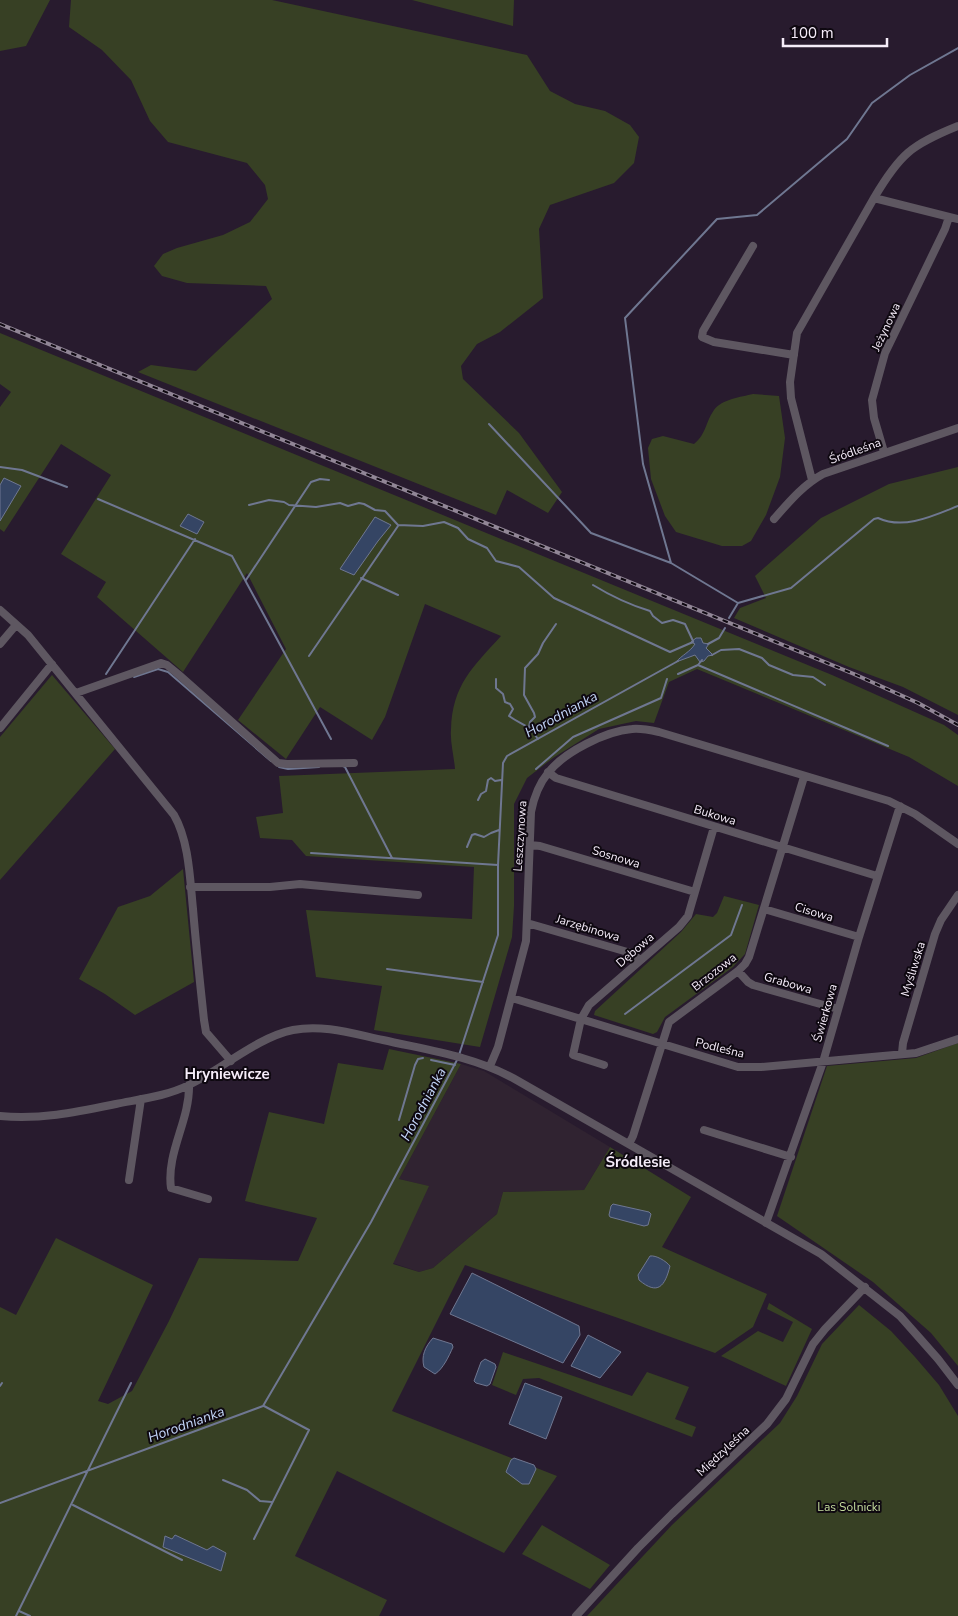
<svg xmlns="http://www.w3.org/2000/svg" width="958" height="1616" font-family="'Nunito Sans',sans-serif">
<rect width="100%" height="100%" fill="#281b2e"/>
<path fill="#302331" d="M 461,1064 L 484,1071 L 610,1147 L 584,1190 L 503,1192 L 497,1214 L 433,1268 L 419,1272 L 393,1263 L 428,1186 L 399,1179 Z"/>
<path fill="#374024" d="M 0,0 L 50,0 L 26,46 L 0,51 Z
M 71,0 L 272,0 L 527,55 L 550,91 L 575,104 L 605,111 L 630,125 L 639,137 L 634,163 L 614,183 L 550,205 L 539,229 L 543,298 L 500,332 L 477,344 L 461,366 L 463,379 L 519,433 L 562,492 L 548,513 L 507,490 L 496,515 L 138,372 L 151,365 L 196,371 L 272,299 L 266,286 L 187,283 L 162,276 L 154,266 L 163,254 L 177,248 L 223,235 L 250,222 L 268,199 L 265,185 L 247,163 L 168,142 L 150,121 L 131,80 L 102,50 L 69,27 Z
M 412,0 L 514,0 L 513,26 Z
M 0,333 L 832,675 L 944,725 L 958,735 L 958,786 L 909,757 L 697,669 L 669,682 L 654,723 L 636,721 L 599,729 L 553,758 L 527,778 L 514,804 L 514,906 L 512,937 L 480,1047 L 374,1030 L 382,986 L 316,977 L 306,910 L 472,919 L 474,867 L 306,856 L 292,840 L 260,838 L 256,817 L 283,813 L 279,776 L 455,769 C 454,756 450,742 451,730 C 452,685 473,667 501,636 L 425,604 L 385,717 L 372,740 L 320,707 L 286,759 L 238,720 L 286,649 L 247,573 L 183,672 L 97,597 L 106,582 L 61,554 L 111,475 L 61,444 L 4,532 L 0,529 L 0,407 L 11,392 L 0,384 Z
M 753,394 L 779,396 L 785,438 L 780,477 L 766,515 L 751,541 L 742,546 L 722,546 L 676,532 L 665,516 L 651,479 L 648,448 L 652,439 L 663,436 L 694,444 C 707,433 705,423 714,410 C 722,399 741,397 753,394 Z
M 958,467 L 958,715 L 903,687 L 849,667 L 734,618 L 740,608 L 766,598 L 755,576 L 821,518 L 889,484 Z
M 52,675 L 115,749 L 0,880 L 0,737 Z
M 183,869 L 194,982 L 135,1015 L 105,994 L 79,979 L 118,907 L 150,896 Z
M 724,896 L 759,905 L 745,954 L 733,967 L 665,1017 L 657,1032 L 653,1034 L 594,1015 L 595,1011 L 681,932 L 696,914 L 713,917 L 717,913 Z
M 958,1043 L 958,1366 L 931,1333 L 873,1282 L 777,1216 L 827,1066 L 916,1058 Z
M 389,1049 L 461,1064 L 399,1179 L 429,1186 L 393,1264 L 419,1272 L 433,1268 L 497,1214 L 503,1192 L 584,1190 L 610,1147 L 691,1197 L 662,1247 L 767,1294 L 753,1327 L 715,1353 L 621,1319 L 465,1265 L 392,1411 L 557,1476 L 504,1553 L 337,1471 L 295,1556 L 387,1600 L 379,1616 L 0,1616 L 0,1307 L 16,1315 L 56,1238 L 153,1285 L 98,1401 L 108,1404 L 132,1391 L 169,1321 L 199,1258 L 298,1261 L 317,1218 L 245,1201 L 269,1112 L 324,1124 L 338,1063 L 383,1070 Z
M 769,1303 L 812,1329 L 786,1386 L 721,1356 L 758,1331 L 783,1342 L 793,1322 L 767,1309 Z
M 859,1305 L 891,1331 L 915,1357 L 939,1385 L 958,1416 L 958,1616 L 587,1616 L 672,1525 L 780,1423 L 797,1396 L 822,1344 Z
M 503,1352 L 632,1396 L 647,1372 L 689,1387 L 675,1419 L 696,1427 L 692,1437 L 539,1378 L 523,1379 L 516,1395 L 492,1385 Z
M 542,1525 L 610,1565 L 590,1589 L 522,1554 Z"/>
<path fill="#354564" stroke="#6f7791" d="M 4,478 L 21,486 L 0,521 L 0,485 Z
M 188,514 L 204,522 L 197,534 L 180,526 Z
M 375,517 L 391,525 L 378,541 L 354,575 L 340,569 Z
M 696,638 L 701,638 L 703,643 L 709,644 L 706,648 L 713,655 L 708,656 L 704,661 L 700,662 L 695,655 L 676,662 C 682,655 690,652 695,644 L 691,642 Z
M 613,1204 L 649,1212 L 651,1214 L 648,1225 L 644,1226 L 610,1217 L 609,1215 L 611,1206 Z
M 650,1256 C 656,1255 666,1261 670,1266 C 665,1286 658,1296 639,1280 L 638,1275 Z
M 472,1273 L 579,1326 L 580,1335 L 563,1363 L 450,1314 Z
M 588,1335 L 621,1352 L 600,1378 L 571,1366 Z
M 433,1338 L 452,1344 L 453,1347 C 449,1356 443,1369 435,1374 L 424,1367 C 421,1356 425,1347 433,1338 Z
M 485,1359 L 495,1364 L 496,1367 L 490,1384 L 487,1386 L 476,1383 L 474,1381 L 481,1362 Z
M 525,1383 L 562,1397 L 546,1439 L 509,1424 Z
M 514,1458 L 534,1465 L 536,1469 L 529,1484 L 522,1484 L 506,1472 L 511,1460 Z
M 175,1535 L 207,1550 L 213,1546 L 226,1553 L 221,1571 L 163,1547 L 165,1536 L 172,1539 Z"/>
<g fill="none" stroke-linecap="round" stroke-linejoin="round">
<path stroke="#6f7791" stroke-width="2" d="M 489,424 L 591,533 L 671,563
M 0,467 L 22,470 L 67,487
M 98,499 L 232,556 L 331,739
M 249,505 L 269,500 L 284,502 L 289,505 L 316,507 L 340,503 L 348,506 L 359,503 L 364,504 L 375,510 L 385,511 L 398,525 L 423,526 L 444,522 L 458,528 L 468,539 L 487,548 L 496,561 L 519,567 L 554,598 L 670,652 L 693,642
M 361,578 L 398,595
M 246,580 L 311,482 L 320,479 L 329,480
M 593,585 C 611,596 630,605 650,611 L 653,616 L 662,623 L 673,620 L 685,624 L 693,641
M 738,603 L 671,563 L 643,464 L 625,318 L 717,219 L 757,215 L 847,139 L 872,103 L 910,75 L 958,48
M 729,618 L 738,603 L 791,588 L 874,519 L 878,518 C 904,530 933,516 958,506
M 708,644 L 719,638 L 725,628
M 712,655 L 721,650 L 739,649 L 762,658 L 769,665 L 793,675 L 813,677 L 825,685
M 309,656 L 398,526
M 698,665 L 888,746
M 106,674 L 195,539
M 678,674 L 698,665 L 702,660
M 134,677 L 158,669 L 168,672 L 271,761
M 496,679 L 496,688 L 503,694 L 505,702 L 510,704 L 513,709 L 509,716 C 516,721 521,723 528,727
M 538,739 L 529,727 L 530,722 L 535,717 L 534,713 L 524,695 L 525,668 L 538,654 L 543,643 L 556,624
M 343,766 L 345,767 L 392,858
M 279,767 L 288,769 L 319,767
M 536,769 L 573,737 L 661,698 L 667,679
M 478,800 L 481,794 L 486,791 L 488,780 L 491,778 L 495,781 L 501,780
M 467,847 L 472,835 L 475,834 L 484,837 L 491,833 L 499,830
M 311,853 L 498,865
M 387,969 L 483,982
M 625,1014 L 731,935 L 742,905
M 459,1055 L 498,935 L 498,865 L 503,763 L 507,756 L 678,661
M 431,1060 L 455,1065
M 399,1120 L 415,1065 L 418,1059 L 423,1058
M 0,1386 L 2,1383
M 223,1480 L 247,1490 L 260,1501 L 272,1502
M 0,1503 L 263,1406 L 371,1222 L 457,1060
M 73,1505 L 182,1560
M 254,1539 L 309,1430 L 264,1406
M 19,1611 L 30,1616
M 16,1616 L 131,1383"/>
<path stroke="#5e5761" stroke-width="8" d="M 874,198 L 958,219
M 753,246 L 703,331 L 702,337 L 714,342 L 794,355
M 884,452 L 874,418 L 872,400 L 885,353 L 945,229 L 949,217
M 812,480 L 791,398 L 790,382 L 797,333 L 874,198 C 900,154 911,145 958,126
M 774,519 C 789,502 803,485 823,474 L 958,428
M 0,610 L 28,635 L 174,815 C 189,841 190,879 193,909 C 196,946 200,983 204,1020 L 206,1032 L 231,1061
M 0,644 L 16,625
M 76,693 L 161,663 L 167,665 L 178,674 L 278,763 L 287,764 L 354,763
M 0,728 L 52,664
M 548,772 L 556,778 L 877,876
M 530,845 L 540,846 L 695,892
M 190,887 L 270,887 L 300,884 L 418,895
M 764,909 L 859,937
M 527,923 L 631,953 L 640,960
M 738,971 L 748,982 L 753,985 L 838,1009
M 512,998 L 738,1067 L 761,1067 L 916,1053 L 958,1039
M 902,1053 L 903,1043 L 935,934 L 941,920 L 958,895
M 604,1065 L 573,1055 L 581,1019 L 589,1005 L 679,927 L 688,916 L 714,827
M 490,1066 L 498,1047 L 526,941 L 531,812 C 534,797 538,785 548,773 C 564,752 606,731 632,729 C 641,728 650,730 659,732 L 889,801 L 915,814 L 958,844
M 189,1085 C 190,1120 166,1153 171,1188 L 208,1199
M 0,1116 C 40,1120 77,1112 116,1104 C 141,1099 167,1096 189,1085 C 222,1069 258,1037 293,1030 C 323,1024 354,1034 383,1040 C 427,1050 472,1056 513,1078 L 821,1254 L 900,1316 L 938,1359 L 958,1385
M 704,1130 L 791,1157
M 629,1144 L 633,1136 L 669,1022 L 738,971 L 745,964 L 749,957 L 804,777
M 129,1180 L 141,1099
M 766,1223 L 823,1062 L 859,937 L 900,806
M 576,1616 L 638,1548 L 672,1514 L 767,1424 L 786,1399 L 813,1344 L 825,1329 L 865,1287"/>
<g stroke="#918696" stroke-width="4">
<path id="rail" d="M 0,324 L 854,674 L 918,703 L 958,725"/>
</g>
<use href="#rail" stroke="#0e0810" stroke-width="2" stroke-dasharray="5.5" stroke-linecap="butt"/>
</g>
<g text-anchor="middle" stroke-width="4" stroke-linejoin="round" paint-order="stroke">
<g font-size="12" fill="#f6edfa" stroke="#0e0810">
<text transform="translate(886 327) rotate(-65)" y="4">Jeżynowa</text>
<text transform="translate(855 451) rotate(-20)" y="4">Śródleśna</text>
<text transform="translate(715 815) rotate(17)" y="4">Bukowa</text>
<text transform="translate(520 836) rotate(-86)" y="4">Leszczynowa</text>
<text transform="translate(616 857) rotate(17)" y="4">Sosnowa</text>
<text transform="translate(814 912) rotate(17)" y="4">Cisowa</text>
<text transform="translate(588 928) rotate(17)" y="4">Jarzębinowa</text>
<text transform="translate(635 950) rotate(-41)" y="4">Dębowa</text>
<text transform="translate(913 969) rotate(-73)" y="4">Myśliwska</text>
<text transform="translate(714 972) rotate(-38)" y="4">Brzozowa</text>
<text transform="translate(788 983) rotate(16)" y="4">Grabowa</text>
<text transform="translate(825 1013) rotate(-74)" y="4">Świerkowa</text>
<text transform="translate(720 1048) rotate(14)" y="4">Podleśna</text>
<text transform="translate(723 1451) rotate(-43)" y="4">Międzyleśna</text>
</g>
<g font-size="12" fill="#c6dd9e" stroke="#0e0810">
<text x="849" y="1511">Las Solnicki</text>
</g>
<g font-size="14" font-style="italic" fill="#c2d4f7" stroke="#0e0810">
<text transform="translate(561 714) rotate(-29)" y="5">Horodnianka</text>
<text transform="translate(423 1104) rotate(-62)" y="5">Horodnianka</text>
<text transform="translate(186 1424) rotate(-20)" y="5">Horodnianka</text>
</g>
<g font-size="15" font-weight="bold" fill="#f6edfa" stroke="#0e0810">
<text x="227" y="1079">Hryniewicze</text>
<text x="638" y="1167">Śródlesie</text>
</g>
</g>
<path d="M783 38v8h104v-8" fill="none" stroke="#f6edfa" stroke-width="2.5"/>
<text x="790" y="38" font-size="15" fill="#f6edfa" stroke="#0e0810" stroke-width="4" paint-order="stroke">100 m</text>
</svg>
